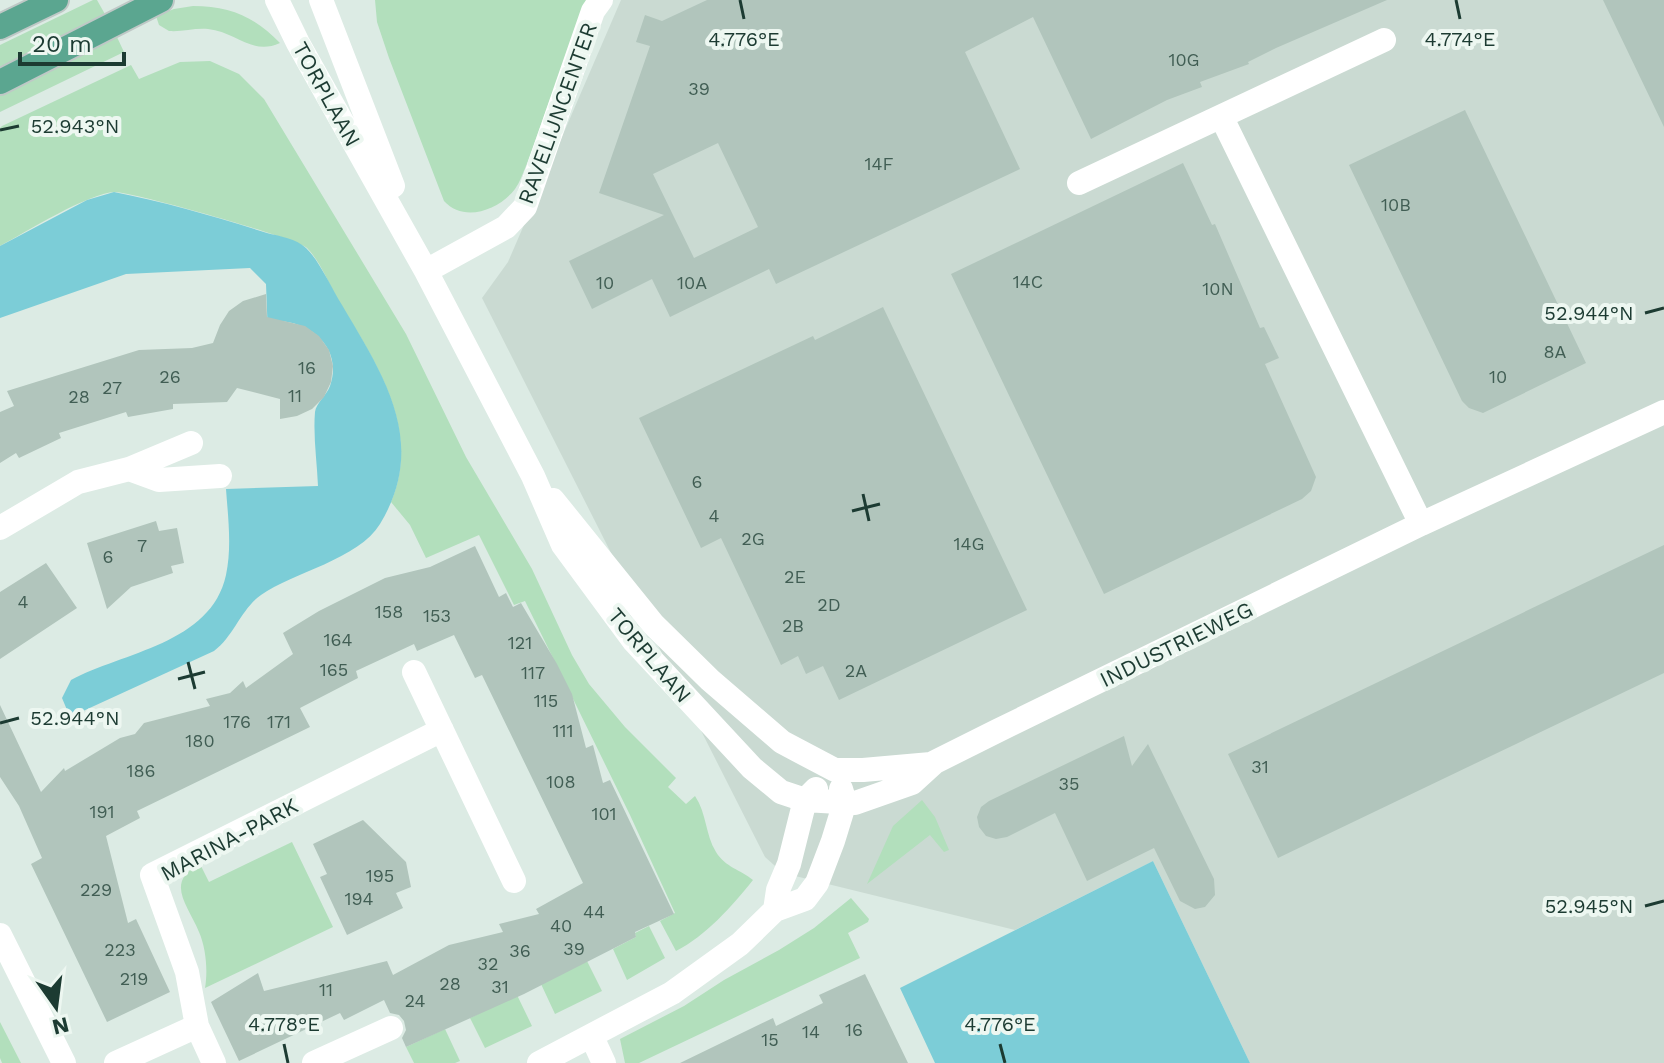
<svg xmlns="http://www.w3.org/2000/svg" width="1664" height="1063" font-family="'Work Sans',sans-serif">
<rect width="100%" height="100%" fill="#dcebe4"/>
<path fill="#cadad2" d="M 621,0 L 1664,0 L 1664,1063 L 1250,1063 L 1153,861 L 1015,930 L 783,873 L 765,857 L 482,298 L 508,262 Z"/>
<path fill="#b2dfbc" d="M 93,0 L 97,0 L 106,16 L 0,67 L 0,45 Z
M 375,0 L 586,0 L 526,166 C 523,173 520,182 515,189 C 499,210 464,223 444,201 L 389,58 L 377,22 Z
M 193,6 C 230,6 255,17 280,43 C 252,56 237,32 208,29 C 194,28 182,32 169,31 L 159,25 L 156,16 L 174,9 Z
M 116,35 L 124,52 L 0,112 L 0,93 Z
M 210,61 L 239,74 L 264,99 L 406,334 L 466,457 L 532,569 L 572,655 L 589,684 L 625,727 L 676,778 L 668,787 L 686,804 L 695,796 C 707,814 705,834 716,852 C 725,867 741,870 753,880 C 732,906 706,936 676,951 L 660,921 L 675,913 L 630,815 L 525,601 L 514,605 L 479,535 L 426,558 L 410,525 L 391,502 C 422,429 375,361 338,300 C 329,284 320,261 307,248 C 296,238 133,192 115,192 C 88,193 26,232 0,246 L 0,128 L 2,126 L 131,65 L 139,79 L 180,62 Z
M 922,800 L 935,817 L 949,850 L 944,852 L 930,835 L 867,884 L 893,826 Z
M 292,842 L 333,927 L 205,988 C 208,971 206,948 199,932 C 188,905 164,882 200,864 L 209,882 Z
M 851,898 L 869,919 L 868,922 L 848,933 L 860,958 L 639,1063 L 625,1063 L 620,1039 L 684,1006 L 724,980 L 779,950 L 814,928 Z
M 649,926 L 665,958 L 627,980 L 613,949 L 636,937 L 635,933 Z
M 587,961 L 602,991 L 555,1014 L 541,984 Z
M 517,995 L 532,1026 L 485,1048 L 470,1018 Z
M 0,1022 L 21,1063 L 2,1063 L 0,1058 Z
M 445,1029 L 460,1061 L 455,1063 L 414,1063 L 406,1047 Z"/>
<path fill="#7ccdd7" d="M 114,192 C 165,202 217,217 267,233 C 279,236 297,239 306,248 C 319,260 332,289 342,305 C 384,376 429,443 380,524 C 359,559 292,573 261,595 C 241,609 234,636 214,651 L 70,717 L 62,698 L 71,680 C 123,652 211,644 226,575 C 232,547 228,517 226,489 L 318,486 C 317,462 313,436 315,412 C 316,403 327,395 330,386 C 343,349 312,322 278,321 L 268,337 L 266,284 L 250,268 L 126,274 L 0,318 L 0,246 L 87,200 Z
M 1153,861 L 1250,1063 L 935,1063 L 900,988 Z"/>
<path fill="#b1c5bc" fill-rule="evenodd" d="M 707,0 L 1387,0 L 1276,48 L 1248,62 L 1249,64 L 1200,82 L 1202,87 L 1167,100 L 1091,139 L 1033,17 L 965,52 L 1020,169 L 776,284 L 769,269 L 670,317 L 652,279 L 592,309 L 569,261 L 664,215 L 599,193 L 650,46 L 636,42 L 645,15 L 662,21 ZM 718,143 L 758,227 L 694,258 L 653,174 Z
M 1603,0 L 1664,0 L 1664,127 Z
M 1465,110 L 1586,363 L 1483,413 L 1469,408 L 1462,401 L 1349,165 Z
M 1183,163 L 1212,225 L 1215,224 L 1260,328 L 1264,327 L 1279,358 L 1265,364 L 1316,477 L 1311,491 L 1302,499 L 1104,594 L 951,274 Z
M 266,294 L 267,317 L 305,326 L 319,336 L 329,350 L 333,366 L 331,382 L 324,397 L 312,409 L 297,416 L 280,419 L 280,399 L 237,388 L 227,402 L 173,404 L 173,409 L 128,417 L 126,412 L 59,433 L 61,438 L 19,458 L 16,453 L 0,463 L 0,412 L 14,406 L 7,391 L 139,350 L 192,348 L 213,343 L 220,325 L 229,311 L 243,301 Z
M 883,307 L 1027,610 L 839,700 L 823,666 L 806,674 L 798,656 L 781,665 L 721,538 L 701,548 L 639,418 L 813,336 L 815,340 Z
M 156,521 L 159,531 L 177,528 L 184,563 L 171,566 L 173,573 L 131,587 L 107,609 L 87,543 Z
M 1664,545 L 1664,673 L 1278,858 L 1228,754 Z
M 475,546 L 499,597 L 506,593 L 513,607 L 521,603 L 557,664 L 572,694 L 586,748 L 593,745 L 603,783 L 610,780 L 674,914 L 635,932 L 636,937 L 524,994 L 406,1047 L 402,1038 L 406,1030 L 404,1021 L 399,1015 L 390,1013 L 384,1000 L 344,1020 L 340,1013 L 239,1061 L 211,1002 L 258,973 L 264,991 L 387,961 L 393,975 L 449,945 L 503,932 L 499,924 L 539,914 L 536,909 L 583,883 L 482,675 L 475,678 L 454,635 L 417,651 L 414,644 L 356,671 L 358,678 L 300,708 L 310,727 L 137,811 L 140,818 L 106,836 L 128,923 L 136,919 L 170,992 L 107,1022 L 31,864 L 42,858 L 19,806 L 0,777 L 0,705 L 41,792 L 64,768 L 65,771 L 120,738 L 135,734 L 144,723 L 210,706 L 206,699 L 230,693 L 243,681 L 246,688 L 293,654 L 283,633 L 319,611 L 385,578 L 430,567 Z
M 46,563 L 77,608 L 0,659 L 0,592 Z
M 1124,736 L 1132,766 L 1148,744 L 1214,879 L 1215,895 L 1205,907 L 1195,909 L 1180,901 L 1154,848 L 1087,881 L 1055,813 L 1007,837 L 996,839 L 986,836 L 979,827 L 977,817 L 981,807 L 989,801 Z
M 363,820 L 406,862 L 411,887 L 396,893 L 403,908 L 347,935 L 320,877 L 327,874 L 313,844 Z
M 865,974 L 908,1063 L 680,1063 L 773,1018 L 776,1026 L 823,1003 L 819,995 Z"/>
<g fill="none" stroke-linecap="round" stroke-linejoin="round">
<g stroke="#bfc8c6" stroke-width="28">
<path id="major" d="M 0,27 L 56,0
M 0,82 L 161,0"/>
</g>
<path stroke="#fff" stroke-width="24" d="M 277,0 L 298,43 L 426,271 L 533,476 L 563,545 L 633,640 L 752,768 L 781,792 L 805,800 L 855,803 L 912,783 L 935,762 L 997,731 L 1421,524 L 1664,412
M 321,0 L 393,186
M 1222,118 L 1421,524
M 1079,183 L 1384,40
M 426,271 L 506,227 L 525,207 L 593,11 L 601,0
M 129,469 L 159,480 L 220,476
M 553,500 L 653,624 L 710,680 L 782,742 L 835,770 L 863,770 L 931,764
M 0,528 L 78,482 L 129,469 L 191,443
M 414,672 L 514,881
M 775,910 L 778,890 L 789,864 L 805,800 L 816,789
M 0,935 L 64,1063
M 592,1037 L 604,1063
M 116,1063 L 197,1026
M 214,1063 L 197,1026 L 187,972 L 152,875 L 442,730
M 314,1063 L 391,1028
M 539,1063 L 672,993 L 740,944 L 775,910 L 805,899 L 817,883 L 833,841 L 845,802 L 841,789"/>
<use href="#major" stroke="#5ba690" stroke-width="24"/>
</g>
<path fill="none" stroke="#1c3b32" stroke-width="3" d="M 740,0 L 744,19M 1456,0 L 1460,19M 0,130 L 19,126M 1645,313 L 1664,308M 863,494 L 869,521M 852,511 L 880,504M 188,662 L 195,689M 178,679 L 205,672M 0,723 L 19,718M 1645,906 L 1664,901M 284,1044 L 288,1063M 1000,1044 L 1005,1063"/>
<g text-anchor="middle" stroke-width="8" stroke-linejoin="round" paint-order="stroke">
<g font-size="18" fill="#415e54">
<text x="1184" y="66">10G</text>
<text x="699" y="95">39</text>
<text x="879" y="170">14F</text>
<text x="1396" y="211">10B</text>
<text x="1028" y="288">14C</text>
<text x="605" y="289">10</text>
<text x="692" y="289">10A</text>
<text x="1218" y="295">10N</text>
<text x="1555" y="358">8A</text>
<text x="307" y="374">16</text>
<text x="170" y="383">26</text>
<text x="1498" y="383">10</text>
<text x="112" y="394">27</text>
<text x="295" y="402">11</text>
<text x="79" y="403">28</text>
<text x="697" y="488">6</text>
<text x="714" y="522">4</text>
<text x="753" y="545">2G</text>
<text x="969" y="550">14G</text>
<text x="142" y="552">7</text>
<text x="108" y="563">6</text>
<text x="795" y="583">2E</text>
<text x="23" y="608">4</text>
<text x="829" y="611">2D</text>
<text x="389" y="618">158</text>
<text x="437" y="622">153</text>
<text x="793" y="632">2B</text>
<text x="338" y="646">164</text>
<text x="520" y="649">121</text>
<text x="334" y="676">165</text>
<text x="856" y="677">2A</text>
<text x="533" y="679">117</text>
<text x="546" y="707">115</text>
<text x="237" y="728">176</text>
<text x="279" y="728">171</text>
<text x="563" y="737">111</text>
<text x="200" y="747">180</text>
<text x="1260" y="773">31</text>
<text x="141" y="777">186</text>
<text x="561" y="788">108</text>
<text x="1069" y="790">35</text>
<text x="102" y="818">191</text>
<text x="604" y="820">101</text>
<text x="380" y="882">195</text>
<text x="96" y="896">229</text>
<text x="359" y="905">194</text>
<text x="594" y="918">44</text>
<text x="561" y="932">40</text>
<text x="574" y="955">39</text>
<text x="120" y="956">223</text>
<text x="520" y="957">36</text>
<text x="488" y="970">32</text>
<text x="134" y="985">219</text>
<text x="450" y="990">28</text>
<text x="500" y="993">31</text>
<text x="326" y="996">11</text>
<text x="415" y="1007">24</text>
<text x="854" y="1036">16</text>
<text x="811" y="1038">14</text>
<text x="770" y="1046">15</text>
</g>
<g font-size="22" fill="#1c3b32" stroke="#edf7f1">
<text transform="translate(327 94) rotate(61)" y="8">TORPLAAN</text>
<text transform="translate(557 113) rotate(-70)" y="8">RAVELIJNCENTER</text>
<text transform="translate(1176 644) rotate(-26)" y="8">INDUSTRIEWEG</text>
<text transform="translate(650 655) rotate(50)" y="8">TORPLAAN</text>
<text transform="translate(229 839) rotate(-28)" y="8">MARINA-PARK</text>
</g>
</g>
<g font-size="20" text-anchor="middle" fill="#1c3b32" stroke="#edf7f1" stroke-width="8" stroke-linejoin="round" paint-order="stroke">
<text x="744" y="46">4.776°E</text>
<text x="1460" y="46">4.774°E</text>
<text x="75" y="133">52.943°N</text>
<text x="1589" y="320">52.944°N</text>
<text x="75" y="725">52.944°N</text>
<text x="1589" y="913">52.945°N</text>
<text x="284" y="1031">4.778°E</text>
<text x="1000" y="1031">4.776°E</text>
</g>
<g transform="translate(56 1007) rotate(166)" stroke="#edf7f1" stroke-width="6" paint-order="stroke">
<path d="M0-6L14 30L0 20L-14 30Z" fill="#1c3b32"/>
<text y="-12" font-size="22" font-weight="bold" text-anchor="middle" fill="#1c3b32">N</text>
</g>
<path d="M20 52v12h104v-12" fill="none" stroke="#1c3b32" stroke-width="4"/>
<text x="32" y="52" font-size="24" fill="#1c3b32" stroke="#edf7f1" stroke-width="6" paint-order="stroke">20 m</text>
</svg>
